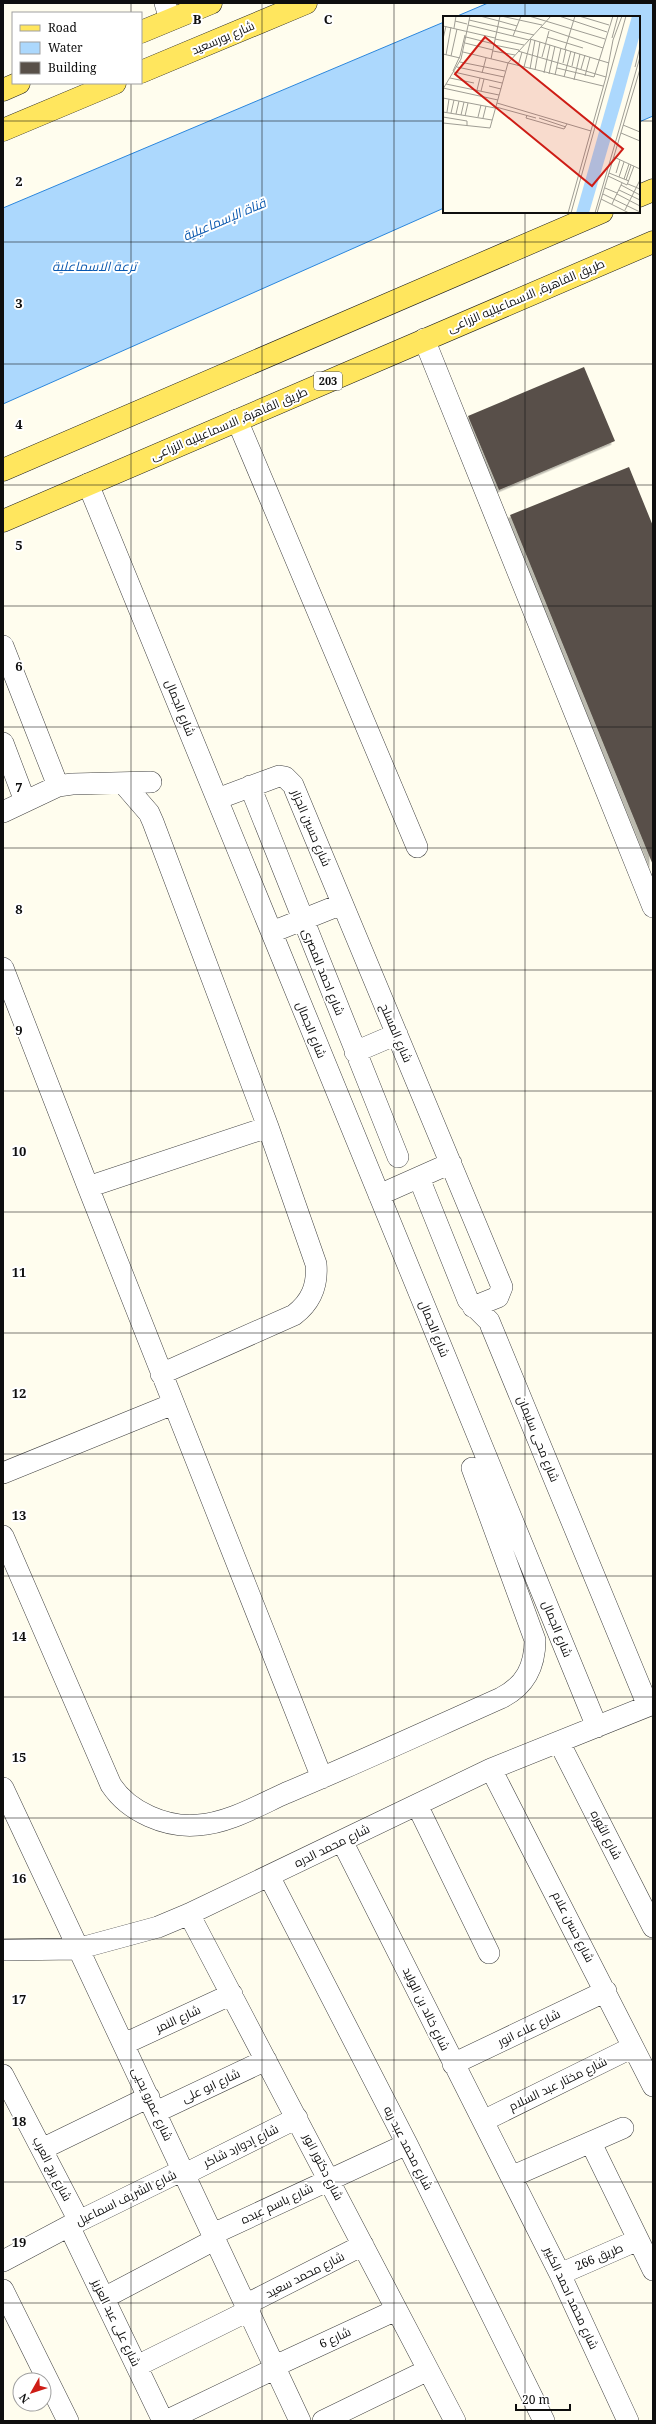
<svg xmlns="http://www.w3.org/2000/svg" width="656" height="2424" font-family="'Noto Serif',Cairo,serif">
<defs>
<filter id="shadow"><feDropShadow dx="-3.5" dy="3.5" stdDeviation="0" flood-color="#0004"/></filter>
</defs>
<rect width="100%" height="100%" fill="#fffdee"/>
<path fill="#acd8fd" stroke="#2b86dc" d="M 488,3 L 653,3 L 653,116 L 639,122 L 639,17 L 455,17 Z
M 444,22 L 444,208 L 3,404 L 3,208 Z"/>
<path fill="#585049" filter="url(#shadow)" d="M 584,367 L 615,441 L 499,490 L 468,416 Z
M 629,467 L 653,526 L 653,865 L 510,515 Z"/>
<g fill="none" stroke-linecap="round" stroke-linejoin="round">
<g stroke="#414141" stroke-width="22">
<path id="minor" d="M 165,3 L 170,20
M 424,339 L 653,907
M 237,420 L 417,847
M 88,484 L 597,1727
M 3,646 L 58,786
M 3,743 L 25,801
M 123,783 L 149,813 L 153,822 L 268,1127 L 316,1264 C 318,1286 311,1302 294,1315 L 161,1374
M 250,786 L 398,1157
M 217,799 L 279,776 L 285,777 L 293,785 L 502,1287 L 498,1297 L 473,1307
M 3,812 L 58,786 L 72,784 L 151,782
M 272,932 L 342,904
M 3,968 L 88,1187 L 322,1778
M 355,1052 L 397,1034
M 419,1178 L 468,1300 L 489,1321 L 648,1706
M 88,1187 L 268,1127
M 379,1195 L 451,1163
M 3,1473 L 173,1404
M 3,1536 L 111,1785 C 129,1812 166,1828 198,1825 C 229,1823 259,1805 286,1793 C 358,1763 429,1730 501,1698 C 525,1686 535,1667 535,1640 L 472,1468
M 559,1742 L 653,1927
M 491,1769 L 653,2086
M 3,1788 L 300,2421
M 417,1805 L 489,1953
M 342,1841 L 560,2274 L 628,2421
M 269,1876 L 407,2144 L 544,2421
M 189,1914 L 455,2421
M 3,1950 L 77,1949 L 158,1927 L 189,1914 L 491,1769 L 653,1704
M 124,2044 L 232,1994
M 453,2064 L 606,1991
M 3,2075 L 79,2221
M 156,2112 L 266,2060
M 483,2121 L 633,2047
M 591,2143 L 653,2270
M 42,2149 L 149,2097
M 185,2174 L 297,2118
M 511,2177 L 623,2128
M 69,2226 L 163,2421
M 213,2234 L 407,2144
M 3,2261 L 69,2226 L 183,2170
M 560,2274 L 638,2240
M 3,2290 L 68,2421
M 104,2298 L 216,2239
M 247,2304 L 363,2245
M 137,2366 L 250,2310
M 275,2366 L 396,2310
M 166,2421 L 276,2368
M 323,2421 L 428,2370"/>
</g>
<g stroke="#1f1f1f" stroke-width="23">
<path id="major" d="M 141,32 L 211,3
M 141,72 L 306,3
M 3,90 L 19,83
M 3,130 L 115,83
M 639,196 L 653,190
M 3,470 L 602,212
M 3,521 L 653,242"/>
</g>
<use href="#minor" stroke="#fff" stroke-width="21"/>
<use href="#major" stroke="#ffe65e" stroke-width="22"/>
</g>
<path fill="none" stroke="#0e0e0e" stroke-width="1" stroke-opacity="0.55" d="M 131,3 L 131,13M 262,3 L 262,2421M 394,3 L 394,2421M 525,3 L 525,17M 131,83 L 131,2421M 3,121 L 444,121M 639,121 L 653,121M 525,212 L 525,2421M 3,242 L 653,242M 3,364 L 653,364M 3,485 L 653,485M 3,606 L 653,606M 3,727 L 653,727M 3,848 L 653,848M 3,970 L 653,970M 3,1091 L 653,1091M 3,1212 L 653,1212M 3,1333 L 653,1333M 3,1454 L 653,1454M 3,1576 L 653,1576M 3,1697 L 653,1697M 3,1818 L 653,1818M 3,1939 L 653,1939M 3,2060 L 653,2060M 3,2182 L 653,2182M 3,2303 L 653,2303"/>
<g text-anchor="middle" stroke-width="4" stroke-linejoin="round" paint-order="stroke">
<rect fill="#fff" stroke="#565656" stroke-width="1" x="314" y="372" width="28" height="18" rx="3"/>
<g font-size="11" font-weight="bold" fill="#0e0e0e">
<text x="328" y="385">203</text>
</g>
<g font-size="12" fill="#0e0e0e" stroke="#fff">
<text transform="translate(223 38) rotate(-23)" y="4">شارع بورسعيد</text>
<text transform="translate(526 296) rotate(-23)" y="4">طريق القاهرة, الاسماعيليه الزراعى</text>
<text transform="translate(229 424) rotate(-23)" y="4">طريق القاهرة, الاسماعيليه الزراعى</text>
<text transform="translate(180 708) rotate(68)" y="4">شارع الجمال</text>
<text transform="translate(311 828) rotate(67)" y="4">شارع حسين الجزار</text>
<text transform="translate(323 972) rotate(68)" y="4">شارع احمد المصرى</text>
<text transform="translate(311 1030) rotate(68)" y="4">شارع الجمال</text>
<text transform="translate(396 1033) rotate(67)" y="4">شارع المسلح</text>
<text transform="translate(434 1329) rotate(68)" y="4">شارع الجمال</text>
<text transform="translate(538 1439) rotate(68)" y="4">شارع محى سليمان</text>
<text transform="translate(557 1629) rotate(68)" y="4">شارع الجمال</text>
<text transform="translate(606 1835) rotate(63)" y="4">شارع الثوره</text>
<text transform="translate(332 1846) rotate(-26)" y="4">شارع محمد الدره</text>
<text transform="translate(573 1927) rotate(63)" y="4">شارع حسن علام</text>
<text transform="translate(426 2009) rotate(64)" y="4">شارع خالد بن الوليد</text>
<text transform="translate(178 2019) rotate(-25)" y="4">شارع النمر</text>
<text transform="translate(529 2028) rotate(-26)" y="4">شارع علاء انور</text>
<text transform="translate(558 2084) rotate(-26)" y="4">شارع مختار عبد السلام</text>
<text transform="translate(211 2086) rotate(-25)" y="4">شارع ابو على</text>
<text transform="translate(152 2104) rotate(65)" y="4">شارع عمرو يحيى</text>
<text transform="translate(241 2146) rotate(-26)" y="4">شارع إدوارد شاكر</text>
<text transform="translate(408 2148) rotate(63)" y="4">شارع محمد عبد ربه</text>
<text transform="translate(323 2167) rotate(63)" y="4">شارع دكتور انور</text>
<text transform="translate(52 2169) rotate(63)" y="4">شارع برج العرب</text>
<text transform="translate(126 2198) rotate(-26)" y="4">شارع الشريف اسماعيل</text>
<text transform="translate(277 2204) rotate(-25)" y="4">شارع باسم عبده</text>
<text transform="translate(599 2257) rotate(-23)" y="4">طريق 266</text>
<text transform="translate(305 2275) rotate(-27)" y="4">شارع محمد سعيد</text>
<text transform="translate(571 2298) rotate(65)" y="4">شارع محمد احمد الكبير</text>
<text transform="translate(116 2323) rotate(64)" y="4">شارع على عبد العزيز</text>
<text transform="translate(335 2338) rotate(-25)" y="4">شارع 6</text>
</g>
<g font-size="13" font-style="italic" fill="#0857ae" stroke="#fff">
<text transform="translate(224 219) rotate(-23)" y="5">قناة الإسماعيلية</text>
<text x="94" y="271">ترعة الاسماعلية</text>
</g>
</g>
<g transform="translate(443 16)">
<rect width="197" height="197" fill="#fffdee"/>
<path d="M 189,0 L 197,0 L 197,18 L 179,84 L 146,197 L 133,197 Z" fill="#acd8fd"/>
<path fill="none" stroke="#9f9d94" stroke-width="1" d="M 37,0 L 56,5M 58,0 L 99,9M 86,0 L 162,23M 116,0 L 164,16M 136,0 L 166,9M 26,4 L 91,19M 12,5 L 24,8M 56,5 L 74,10M 25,9 L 86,24M 0,10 L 52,22M 98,11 L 160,32M 11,12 L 13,0M 70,20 L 78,0M 23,21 L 51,28M 104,21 L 140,32M 169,22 L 175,0M 0,23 L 3,10M 52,23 L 81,29M 87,23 L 166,47M 22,27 L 50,34M 51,29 L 76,34M 122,33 L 132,0M 50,35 L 72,39M 75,35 L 163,61M 20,36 L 160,70M 0,38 L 17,42M 3,39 L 8,11M 8,40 L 14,13M 99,41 L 106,15M 48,43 L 57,0M 17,46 L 62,55M 120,47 L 123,33M 75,50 L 79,36M 129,50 L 132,36M 14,51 L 61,61M 81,51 L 88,23M 192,51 L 197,31M 114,52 L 151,61 L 170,0M 87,53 L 92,24M 138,53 L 142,39M 92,54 L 97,26M 10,55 L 17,40 L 22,19M 11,56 L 59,67M 39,57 L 43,42M 101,57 L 107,29M 106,58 L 112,30M 112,59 L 118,32M 142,60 L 147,41M 121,61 L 128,35M 7,62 L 31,67M 131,64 L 137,38M 3,68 L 56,79M 46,70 L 58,73M 0,72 L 55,84M 0,73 L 18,43 L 27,0M 34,74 L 37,62M 38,75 L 41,63M 0,82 L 52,92M 54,87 L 148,115M 53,91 L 93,102M 0,96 L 49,104M 4,96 L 6,83M 8,97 L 11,84M 13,98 L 16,85M 18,99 L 21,86M 84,99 L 83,102 L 121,113 L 124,108M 22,100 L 25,87M 0,101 L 24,105 L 24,110M 35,101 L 38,89M 40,102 L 43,90M 96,102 L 123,111M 0,107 L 47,112 L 65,47 L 108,0M 180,109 L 197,116M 178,117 L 197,125M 171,141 L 197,153M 166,157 L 186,165M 173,157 L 177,144M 165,160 L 184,169 L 191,150M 176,161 L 181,146M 181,163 L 186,148M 183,164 L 188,149M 185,168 L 197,173M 178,169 L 197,179M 162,172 L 174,177M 176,174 L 197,184M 160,178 L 197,196M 174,178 L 197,190M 158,183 L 186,197M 169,188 L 179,167M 182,194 L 197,164M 125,197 L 163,61 L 170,24 L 179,0M 128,197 L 183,0M 152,197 L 197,41M 154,197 L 197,53"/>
<path fill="#ce1d16" fill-opacity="0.15" stroke="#ce1d16" stroke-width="2" d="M 42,21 L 180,133 L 149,170 L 12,58 Z"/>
<rect width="197" height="197" fill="none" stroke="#0e0e0e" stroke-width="2"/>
</g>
<g font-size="13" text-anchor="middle" font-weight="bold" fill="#0e0e0e" stroke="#fff" stroke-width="4" stroke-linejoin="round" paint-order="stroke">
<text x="197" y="24">B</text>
<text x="328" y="24">C</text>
<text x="19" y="186">2</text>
<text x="19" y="308">3</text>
<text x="19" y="429">4</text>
<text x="19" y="550">5</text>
<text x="19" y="671">6</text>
<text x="19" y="792">7</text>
<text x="19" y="914">8</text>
<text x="19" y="1035">9</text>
<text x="19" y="1156">10</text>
<text x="19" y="1277">11</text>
<text x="19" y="1398">12</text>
<text x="19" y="1520">13</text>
<text x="19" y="1641">14</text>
<text x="19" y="1762">15</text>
<text x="19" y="1883">16</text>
<text x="19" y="2004">17</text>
<text x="19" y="2126">18</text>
<text x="19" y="2247">19</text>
</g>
<rect width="656" height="2424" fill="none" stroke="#0e0e0e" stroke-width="8"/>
<rect x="12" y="12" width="130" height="72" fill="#ffffff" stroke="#9f9f9f"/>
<rect x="20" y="25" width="20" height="6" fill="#ffe65e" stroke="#9f9f9f"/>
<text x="48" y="32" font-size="12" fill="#0e0e0e">Road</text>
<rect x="20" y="42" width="20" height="12" fill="#acd8fd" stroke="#9f9f9f"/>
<text x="48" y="52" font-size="12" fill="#0e0e0e">Water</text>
<rect x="20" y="62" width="20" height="12" fill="#585049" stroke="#9f9f9f"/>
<text x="48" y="72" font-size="12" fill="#0e0e0e">Building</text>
<g transform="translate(32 2392) rotate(231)"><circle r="19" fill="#ffffff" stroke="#9f9f9f"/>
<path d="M0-3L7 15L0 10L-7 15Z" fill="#ce1d16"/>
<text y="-6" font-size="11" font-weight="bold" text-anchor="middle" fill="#0e0e0e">N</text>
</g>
<path d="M516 2404v6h54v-6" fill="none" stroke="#0e0e0e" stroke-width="2"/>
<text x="522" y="2404" font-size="12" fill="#0e0e0e" stroke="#ffffff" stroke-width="3" paint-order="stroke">20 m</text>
</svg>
